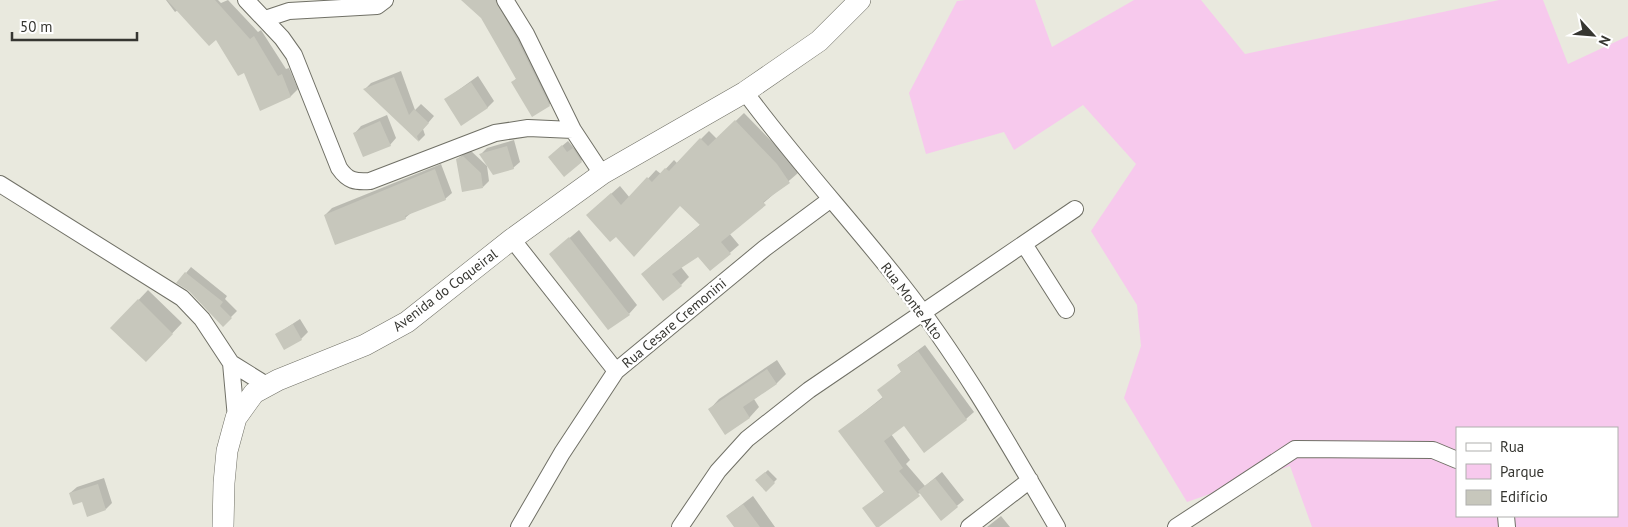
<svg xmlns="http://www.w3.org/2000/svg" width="1628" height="527" font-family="'PT Sans',sans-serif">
<rect width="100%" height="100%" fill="#e9e9de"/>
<path fill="#f7c9ed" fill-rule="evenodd" d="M 965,0 L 1035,0 L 1052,47 L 1134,0 L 1201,0 L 1245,54 L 1499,0 L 1543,0 L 1568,64 L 1628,36 L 1628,527 L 1312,527 L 1290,466 L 1187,502 L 1124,398 L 1141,346 L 1137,305 L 1091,231 L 1136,164 L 1083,105 L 1014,150 L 1004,132 L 926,154 L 909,93 L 957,1 ZM 1457,428 L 1617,428 L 1617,516 L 1457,516 Z"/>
<path fill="#0003" d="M 166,0 L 218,0 L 221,3 L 228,0 L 258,32 L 261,30 L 286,69 L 289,68 L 298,89 L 291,96 L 261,109 L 244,71 L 216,38 L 178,10 L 175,12 Z
M 463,0 L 508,0 L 558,96 L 549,105 L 513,82 L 517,78 L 482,18 Z
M 401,71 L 415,110 L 421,104 L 434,116 L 423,129 L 425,135 L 419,141 L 365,89 L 371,83 Z
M 478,76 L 494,101 L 487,108 L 446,99 Z
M 744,113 L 785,155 L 798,173 L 729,233 L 739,245 L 710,270 L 698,256 L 681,267 L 689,277 L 681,285 L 651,266 L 701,224 L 681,204 L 596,207 L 620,186 L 630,198 L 656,170 L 661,174 L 674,160 L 677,163 L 709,131 L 717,139 Z
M 387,115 L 396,138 L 390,145 L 355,133 L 361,126 Z
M 514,140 L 520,162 L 513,168 L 481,154 L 487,148 Z
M 568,141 L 574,148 L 579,143 L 587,155 L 581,161 L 556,151 Z
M 470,150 L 487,166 L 489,181 L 483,187 L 457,159 Z
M 441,164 L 452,193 L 445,199 L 411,213 L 405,218 L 325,215 L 332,208 Z
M 579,230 L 637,305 L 629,314 L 560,246 Z
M 191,267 L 227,296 L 225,299 L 237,311 L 223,325 L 186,273 Z
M 148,290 L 182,323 L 146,361 L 112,328 Z
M 300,319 L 308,332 L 301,339 L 277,334 Z
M 925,345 L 974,412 L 966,419 L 904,424 L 891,434 L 910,460 L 906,464 L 925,486 L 942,472 L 964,500 L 941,519 L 921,493 L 864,508 L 885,491 L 840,431 L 883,397 L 879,390 L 902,371 L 898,365 Z
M 777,360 L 786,374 L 777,383 L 754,399 L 759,407 L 750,417 L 726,433 L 710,409 L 719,399 Z
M 768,470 L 777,479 L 766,490 L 757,480 Z
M 104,478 L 112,503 L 106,509 L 70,493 L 77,487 Z
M 753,496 L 775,527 L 735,527 L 727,516 Z
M 1001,516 L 1010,527 L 987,527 Z"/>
<path fill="#c7c7bc" d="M 167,0 L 215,0 L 250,39 L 254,36 L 278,76 L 282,74 L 291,97 L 260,111 L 244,73 L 238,76 L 216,40 L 209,46 Z
M 461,0 L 495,0 L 517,39 L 550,106 L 532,117 L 511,82 L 516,79 L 481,18 Z
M 394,77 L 409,115 L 414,109 L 429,123 L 417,136 L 419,142 L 363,89 Z
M 471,82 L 488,108 L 461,126 L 444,99 Z
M 735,120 L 777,164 L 790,183 L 763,202 L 766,205 L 721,242 L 731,254 L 710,271 L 698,257 L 672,274 L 682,286 L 663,301 L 641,274 L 700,225 L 680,206 L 634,257 L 616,237 L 610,242 L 586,215 L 611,193 L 621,205 L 647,177 L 652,182 L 665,168 L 669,171 L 700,138 L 708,146 Z
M 380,121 L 391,146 L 363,157 L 353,133 Z
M 562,145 L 567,152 L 573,148 L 582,162 L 564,177 L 548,157 Z
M 507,146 L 514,169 L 493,175 L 479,154 Z
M 463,156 L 481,173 L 483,188 L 462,192 L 456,159 Z
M 435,169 L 446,200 L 405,216 L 406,219 L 335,245 L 324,215 Z
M 569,237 L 630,315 L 608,330 L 549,254 Z
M 185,272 L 223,302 L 220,306 L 232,318 L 223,327 L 189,291 L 176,283 Z
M 138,299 L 173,334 L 146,362 L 110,328 Z
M 293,324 L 302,340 L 284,350 L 275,334 Z
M 918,351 L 967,420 L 924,453 L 904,426 L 884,441 L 903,468 L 899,471 L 920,496 L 879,527 L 876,527 L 862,508 L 884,492 L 838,431 L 883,398 L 877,390 L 901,372 L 897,365 Z
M 767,369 L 777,384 L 743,407 L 750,418 L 725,435 L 708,409 Z
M 765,472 L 775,483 L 766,492 L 755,480 Z
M 935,478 L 958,507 L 941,521 L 918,491 Z
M 98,484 L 106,510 L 87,517 L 82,502 L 73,505 L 69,493 Z
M 743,504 L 760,527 L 734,527 L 726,516 Z"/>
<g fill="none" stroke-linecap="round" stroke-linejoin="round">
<g stroke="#707066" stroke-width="18">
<path id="minor" d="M 246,0 L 282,38 L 294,55 L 339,168 C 348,181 355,182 370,181 L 495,133 L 528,128 L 573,130 L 602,174
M 505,0 L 526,34 L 573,130
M 265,19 L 289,11 L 377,6 L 385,0
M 745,92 C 794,159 851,220 902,285 C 961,360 1009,445 1057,527
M 0,184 L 182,298 L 202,319 L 231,363 L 268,386
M 512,239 L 616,371
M 1024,244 L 1066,310
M 231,363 L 236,418
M 1506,516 L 1507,527
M 519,527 L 562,453 L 616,371 L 765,248 L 831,199
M 680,527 L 718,471 L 747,439 L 809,390 L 1075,209
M 969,527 L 1030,480
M 1176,527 L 1295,449 L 1433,450 L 1457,460"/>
</g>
<g stroke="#707066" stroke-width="22">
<path id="major" d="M 223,527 L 224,483 L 227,451 L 236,418 L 254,393 L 278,380 L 365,345 L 407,322 L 512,239 L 602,174 L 745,92 L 819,41 L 860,0"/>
</g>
<use href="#minor" stroke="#fff" stroke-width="16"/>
<use href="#major" stroke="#fff" stroke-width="21"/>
</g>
<g text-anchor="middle" stroke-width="5" stroke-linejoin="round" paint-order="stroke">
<g font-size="14" fill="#363631" stroke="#fff">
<text transform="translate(445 290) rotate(-37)" y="5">Avenida do Coqueiral</text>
<text transform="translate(912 301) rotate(53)" y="5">Rua Monte Alto</text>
<text transform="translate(674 323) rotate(-40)" y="5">Rua Cesare Cremonini</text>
</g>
</g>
<rect x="1456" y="427" width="162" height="90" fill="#ffffff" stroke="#afafad"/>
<rect x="1466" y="443" width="25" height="8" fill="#ffffff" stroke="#afafad"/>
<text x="1500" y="452" font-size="15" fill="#363631">Rua</text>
<rect x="1466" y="464" width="25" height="15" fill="#f7c9ed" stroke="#afafad"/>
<text x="1500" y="477" font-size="15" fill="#363631">Parque</text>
<rect x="1466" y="490" width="25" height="15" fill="#c7c7bc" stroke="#afafad"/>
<text x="1500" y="502" font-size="15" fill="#363631">Edifício</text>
<g transform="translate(1593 35) rotate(116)" stroke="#ffffff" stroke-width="4" paint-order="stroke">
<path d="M0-4L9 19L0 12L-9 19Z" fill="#363631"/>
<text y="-8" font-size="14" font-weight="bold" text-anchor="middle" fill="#363631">N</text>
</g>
<path d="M12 32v8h125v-8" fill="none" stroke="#363631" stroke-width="2.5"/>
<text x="20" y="32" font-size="15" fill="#363631" stroke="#ffffff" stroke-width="4" paint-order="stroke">50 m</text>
</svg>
